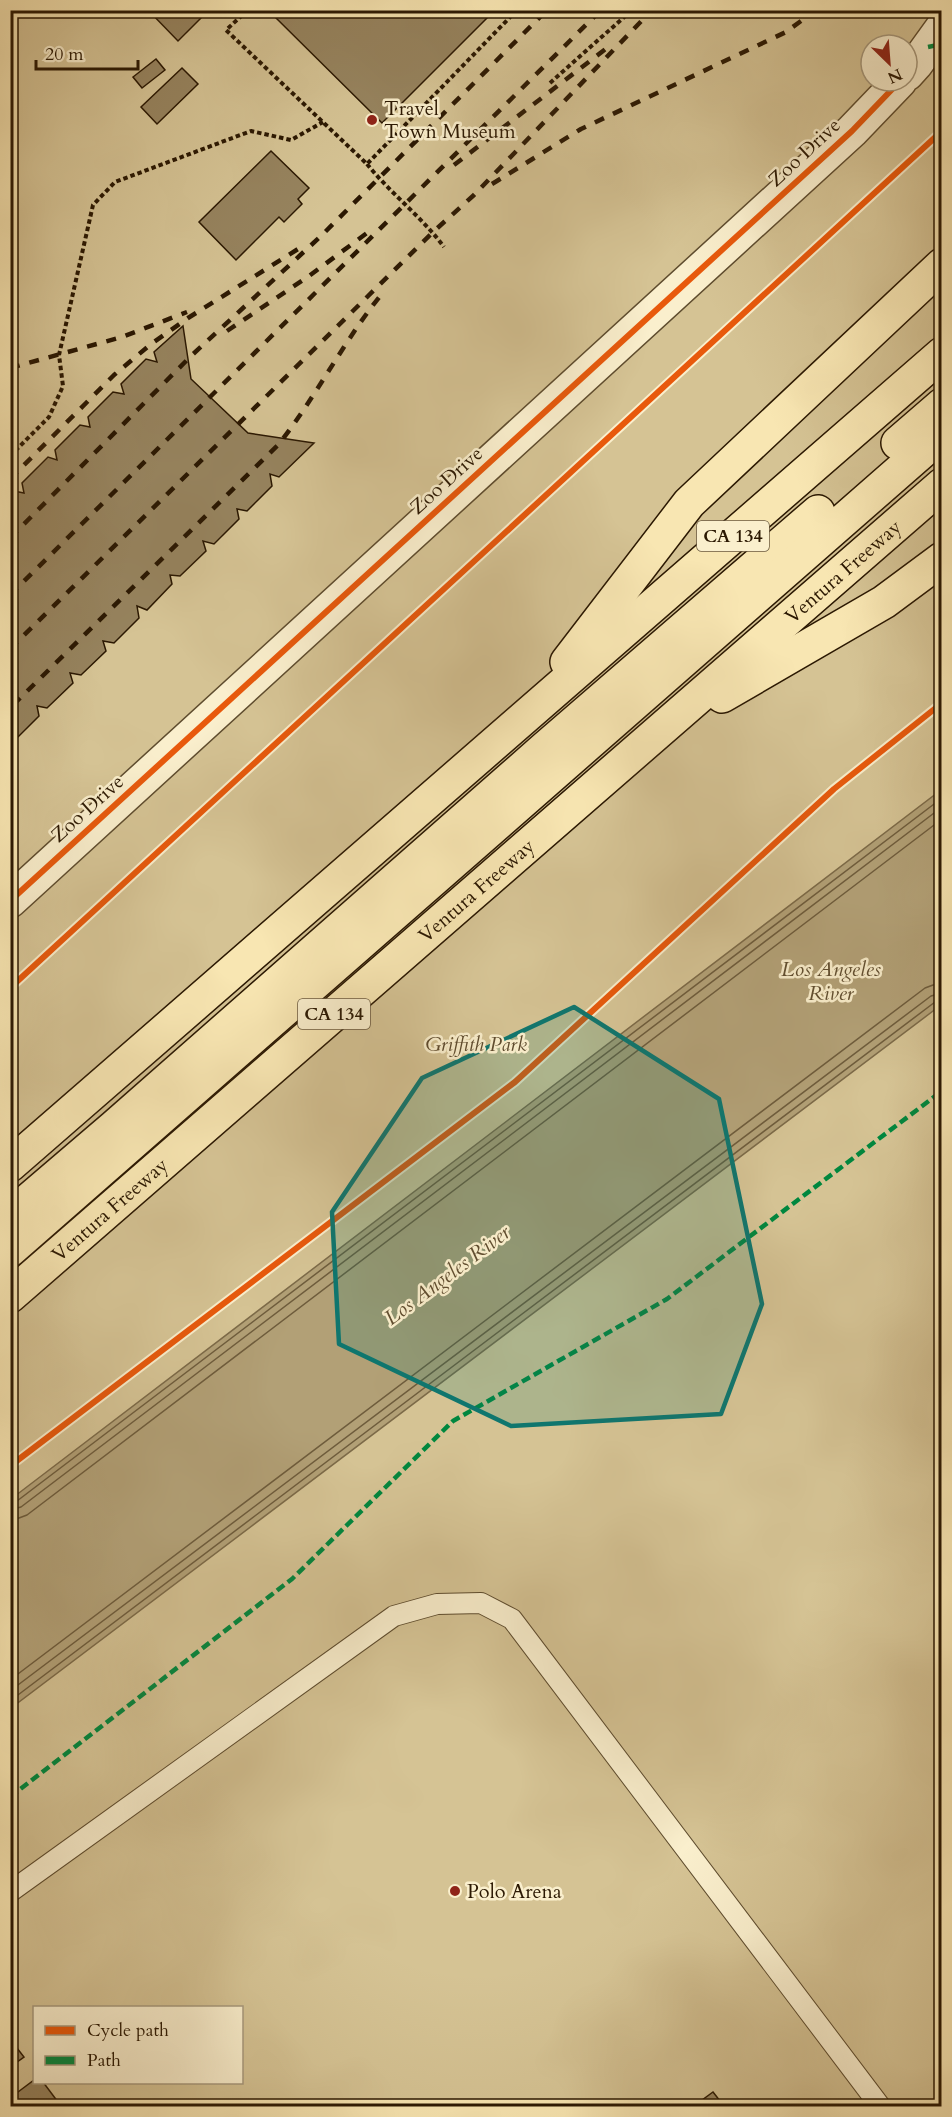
<svg xmlns="http://www.w3.org/2000/svg" width="952" height="2117" font-family="Cardo,serif">
<rect width="100%" height="100%" fill="#f8e6b2"/>
<filter id="stains"><feTurbulence type="fractalNoise" baseFrequency=".00333" numOctaves="4"/><feColorMatrix values="0 0 0 0 .2 0 0 0 0 .09 0 0 0 0 .02 0 0 0 .5 -.17"/></filter>
<radialGradient id="worn" r=".72"><stop offset=".6" stop-color="#630" stop-opacity="0"/><stop offset="1" stop-color="#630" stop-opacity=".3"/></radialGradient>
<path fill="#d5c394" stroke="#806e4b" stroke-width="1.5" fill-rule="evenodd" d="M 11,11 L 941,11 L 941,2106 L 11,2106 ZM 871,45 L 907,45 L 907,81 L 871,81 ZM 34,2008 L 242,2008 L 242,2082 L 34,2082 Z"/>
<path fill="#b2a076" stroke="#7c6a48" stroke-width="1.5" d="M 941,790 L 941,1005 L 11,1708 L 11,1499 Z"/>
<g fill="none" stroke-linecap="round" stroke-linejoin="round">
<path stroke="#6e5c3c" stroke-width="1.5" d="M 10,1503 L 17,1501 L 942,798
M 10,1510 L 21,1507 L 942,807
M 10,1519 L 19,1518 L 27,1515 L 942,819
M 10,1680 L 925,988 L 933,985 L 942,984
M 10,1691 L 931,996 L 942,993
M 10,1701 L 935,1002 L 942,1000"/>
</g>
<path fill="#96835e" stroke="#2b1802" stroke-width="1.5" d="M 148,10 L 209,10 L 178,41 Z
M 276,10 L 495,10 L 382,123 L 272,14 Z
M 156,59 L 165,70 L 142,88 L 133,77 Z
M 182,68 L 198,84 L 157,124 L 141,107 Z
M 271,151 L 309,188 L 298,199 L 302,204 L 284,222 L 279,217 L 236,260 L 199,222 Z
M 183,326 L 191,379 L 248,433 L 314,443 L 279,477 L 270,474 L 272,486 L 247,511 L 237,509 L 239,519 L 214,544 L 203,541 L 206,551 L 180,576 L 170,575 L 172,584 L 147,610 L 137,606 L 139,618 L 114,643 L 103,641 L 106,651 L 81,675 L 70,673 L 73,683 L 47,708 L 37,706 L 39,716 L 13,742 L 10,741 L 10,494 L 14,491 L 24,493 L 22,483 L 48,457 L 57,460 L 55,450 L 80,425 L 90,427 L 88,417 L 113,392 L 124,394 L 121,384 L 146,359 L 157,362 L 154,352 Z
M 10,2039 L 24,2057 L 10,2067 Z
M 34,2080 L 34,2082 L 43,2082 L 61,2106 L 10,2106 L 10,2098 Z
M 713,2092 L 724,2106 L 694,2106 Z"/>
<g fill="none" stroke-linecap="round" stroke-linejoin="round">
<g stroke="#5e4c2e" stroke-width="22">
<path id="service" d="M 10,1892 L 394,1616 L 437,1604 L 481,1603 L 512,1619 L 880,2106"/>
</g>
<g stroke="#5e4c2e" stroke-width="36">
<path id="tertiary" d="M 907,74 L 916,64 L 942,28
M 10,901 L 852,131 L 900,81"/>
</g>
<g stroke="#2b1802" stroke-width="36">
<g id="motorway">
<path d="M 898,443 L 942,405"/>
<path d="M 567,662 L 689,503 L 942,265"/>
<path d="M 722,696 L 884,602 L 942,559"/>
<path d="M 10,1165 L 942,354"/>
<path d="M 10,1216 L 114,1127 L 544,749 L 818,512"/>
<path d="M 10,1250 L 942,434"/>
<path id="s1" d="M 10,1296 L 942,485"/>
</g>
</g>
<path stroke="#2b1802" stroke-width="4" stroke-dasharray="4.5 3" stroke-linecap="butt" d="M 248,10 L 226,30 L 367,164 L 517,10
M 550,83 L 632,10
M 367,164 C 391,194 422,217 444,247
M 10,456 L 49,417 L 63,386 L 59,355 L 93,205 L 115,182 L 251,131 L 291,140 L 323,122"/>
<use href="#service" stroke="#faefcd" stroke-width="20"/>
<use href="#tertiary" stroke="#faefcd" stroke-width="33"/>
<use href="#motorway" stroke="#f8e6b2" stroke-width="33"/>
<path stroke="#2b1802" stroke-width="4.5" stroke-dasharray="10 10" stroke-linecap="butt" d="M 454,165 L 607,48
M 492,184 L 581,129 L 786,32 L 816,10
M 227,331 L 309,276 L 367,233
M 10,368 L 122,337 L 187,312
M 10,479 L 114,375 L 151,344 L 188,318 L 298,249
M 10,538 L 191,356 L 321,236 L 547,10
M 10,595 L 601,10
M 10,649 L 433,232 L 474,195 L 652,10
M 13,705 L 278,445 C 317,396 345,338 385,290"/>
<path stroke="#00873e" stroke-width="4.5" stroke-dasharray="9 4.5" stroke-linecap="butt" d="M 928,47 L 942,44
M 10,1797 L 292,1579 L 453,1421 L 667,1299 L 942,1091"/>
<g stroke="#faefcd" stroke-width="10">
<path id="cycleway" d="M 10,901 L 852,131 L 900,81
M 10,988 L 942,131
M 10,1466 L 515,1082 L 834,789 L 942,703"/>
</g>
<use href="#cycleway" stroke="#e8590c" stroke-width="6"/>
</g>
<path fill="#0f766e" fill-opacity="0.2" stroke="#0f766e" stroke-width="4.5" stroke-linejoin="round" d="M 574,1007 L 719,1099 L 762,1304 L 721,1414 L 511,1426 L 339,1344 L 332,1212 L 422,1078 Z"/>
<g fill="#8f2418" stroke="#faefcd" stroke-width="2">
<circle cx="372" cy="120" r="6"/>
<circle cx="455" cy="1891" r="6"/>
</g>
<g text-anchor="middle" stroke-width="5" stroke-linejoin="round" paint-order="stroke">
<g fill="#faefcd" stroke="#69583f" stroke-width="1.5">
<rect x="697" y="521" width="72" height="30" rx="4.5"/>
<rect x="298" y="999" width="72" height="30" rx="4.5"/>
</g>
<g font-size="18" font-weight="bold" fill="#2b1802">
<text x="733" y="542">CA 134</text>
<text x="334" y="1020">CA 134</text>
</g>
<g font-size="20" fill="#2b1802" stroke="#faefcd" text-anchor="start">
<text x="384" y="115">Travel<tspan x="384" dy="23">Town Museum</tspan></text>
<text x="467" y="1898">Polo Arena</text>
</g>
<g font-size="20" fill="#2b1802" stroke="#faefcd">
<text transform="translate(804 152) rotate(-43)" y="7">Zoo Drive</text>
<text transform="translate(446 480) rotate(-42)" y="7">Zoo Drive</text>
<text dy="7" stroke="none"><textPath href="#s1" startOffset="1104">Ventura Freeway</textPath></text>
<text transform="translate(87 808) rotate(-42)" y="7">Zoo Drive</text>
<text dy="7" stroke="none"><textPath href="#s1" startOffset="618">Ventura Freeway</textPath></text>
<text dy="7" stroke="none"><textPath href="#s1" startOffset="132">Ventura Freeway</textPath></text>
</g>
<g font-size="20" font-style="italic" fill="#5e4b2e" stroke="#faefcd">
<text x="476" y="1051">Griffith Park</text>
</g>
<g font-size="21" font-style="italic" fill="#614e30" stroke="#faefcd">
<text x="831" y="976">Los Angeles<tspan x="831" dy="24">River</tspan></text>
<text transform="translate(447 1275) rotate(-37)" y="7">Los Angeles River</text>
</g>
</g>
<rect width="952" height="2117" fill="none" stroke="#f8e6b2" stroke-width="36"/>
<rect x="12" y="12" width="928" height="2093" fill="none" stroke="#2b1802" stroke-width="3"/>
<rect x="18" y="18" width="916" height="2081" fill="none" stroke="#2b1802" stroke-width="1.5"/>
<rect x="33" y="2006" width="210" height="78" fill="#faefcd" stroke="#a7997c" stroke-width="1.5"/>
<rect x="45" y="2026" width="30" height="9" fill="#e8590c" stroke="#a7997c" stroke-width="1.5"/>
<text x="87" y="2036" font-size="18" fill="#2b1802">Cycle path</text>
<rect x="45" y="2056" width="30" height="9" fill="#00873e" stroke="#a7997c" stroke-width="1.5"/>
<text x="87" y="2066" font-size="18" fill="#2b1802">Path</text>
<g transform="translate(889 63) rotate(155)"><circle r="28" fill="#faefcd" stroke="#a7997c" stroke-width="1.5"/>
<path d="M0-4.5L10 22L0 15L-10 22Z" fill="#8f2418"/>
<text y="-9" font-size="16" font-weight="bold" text-anchor="middle" fill="#2b1802">N</text>
</g>
<path d="M36 60v9h102v-9" fill="none" stroke="#2b1802" stroke-width="3"/>
<text x="45" y="60" font-size="18" fill="#2b1802" stroke="#faefcd" stroke-width="4.5" paint-order="stroke">20 m</text>
<rect width="100%" height="100%" filter="url(#stains)"/>
<rect width="100%" height="100%" fill="url(#worn)"/>
</svg>
